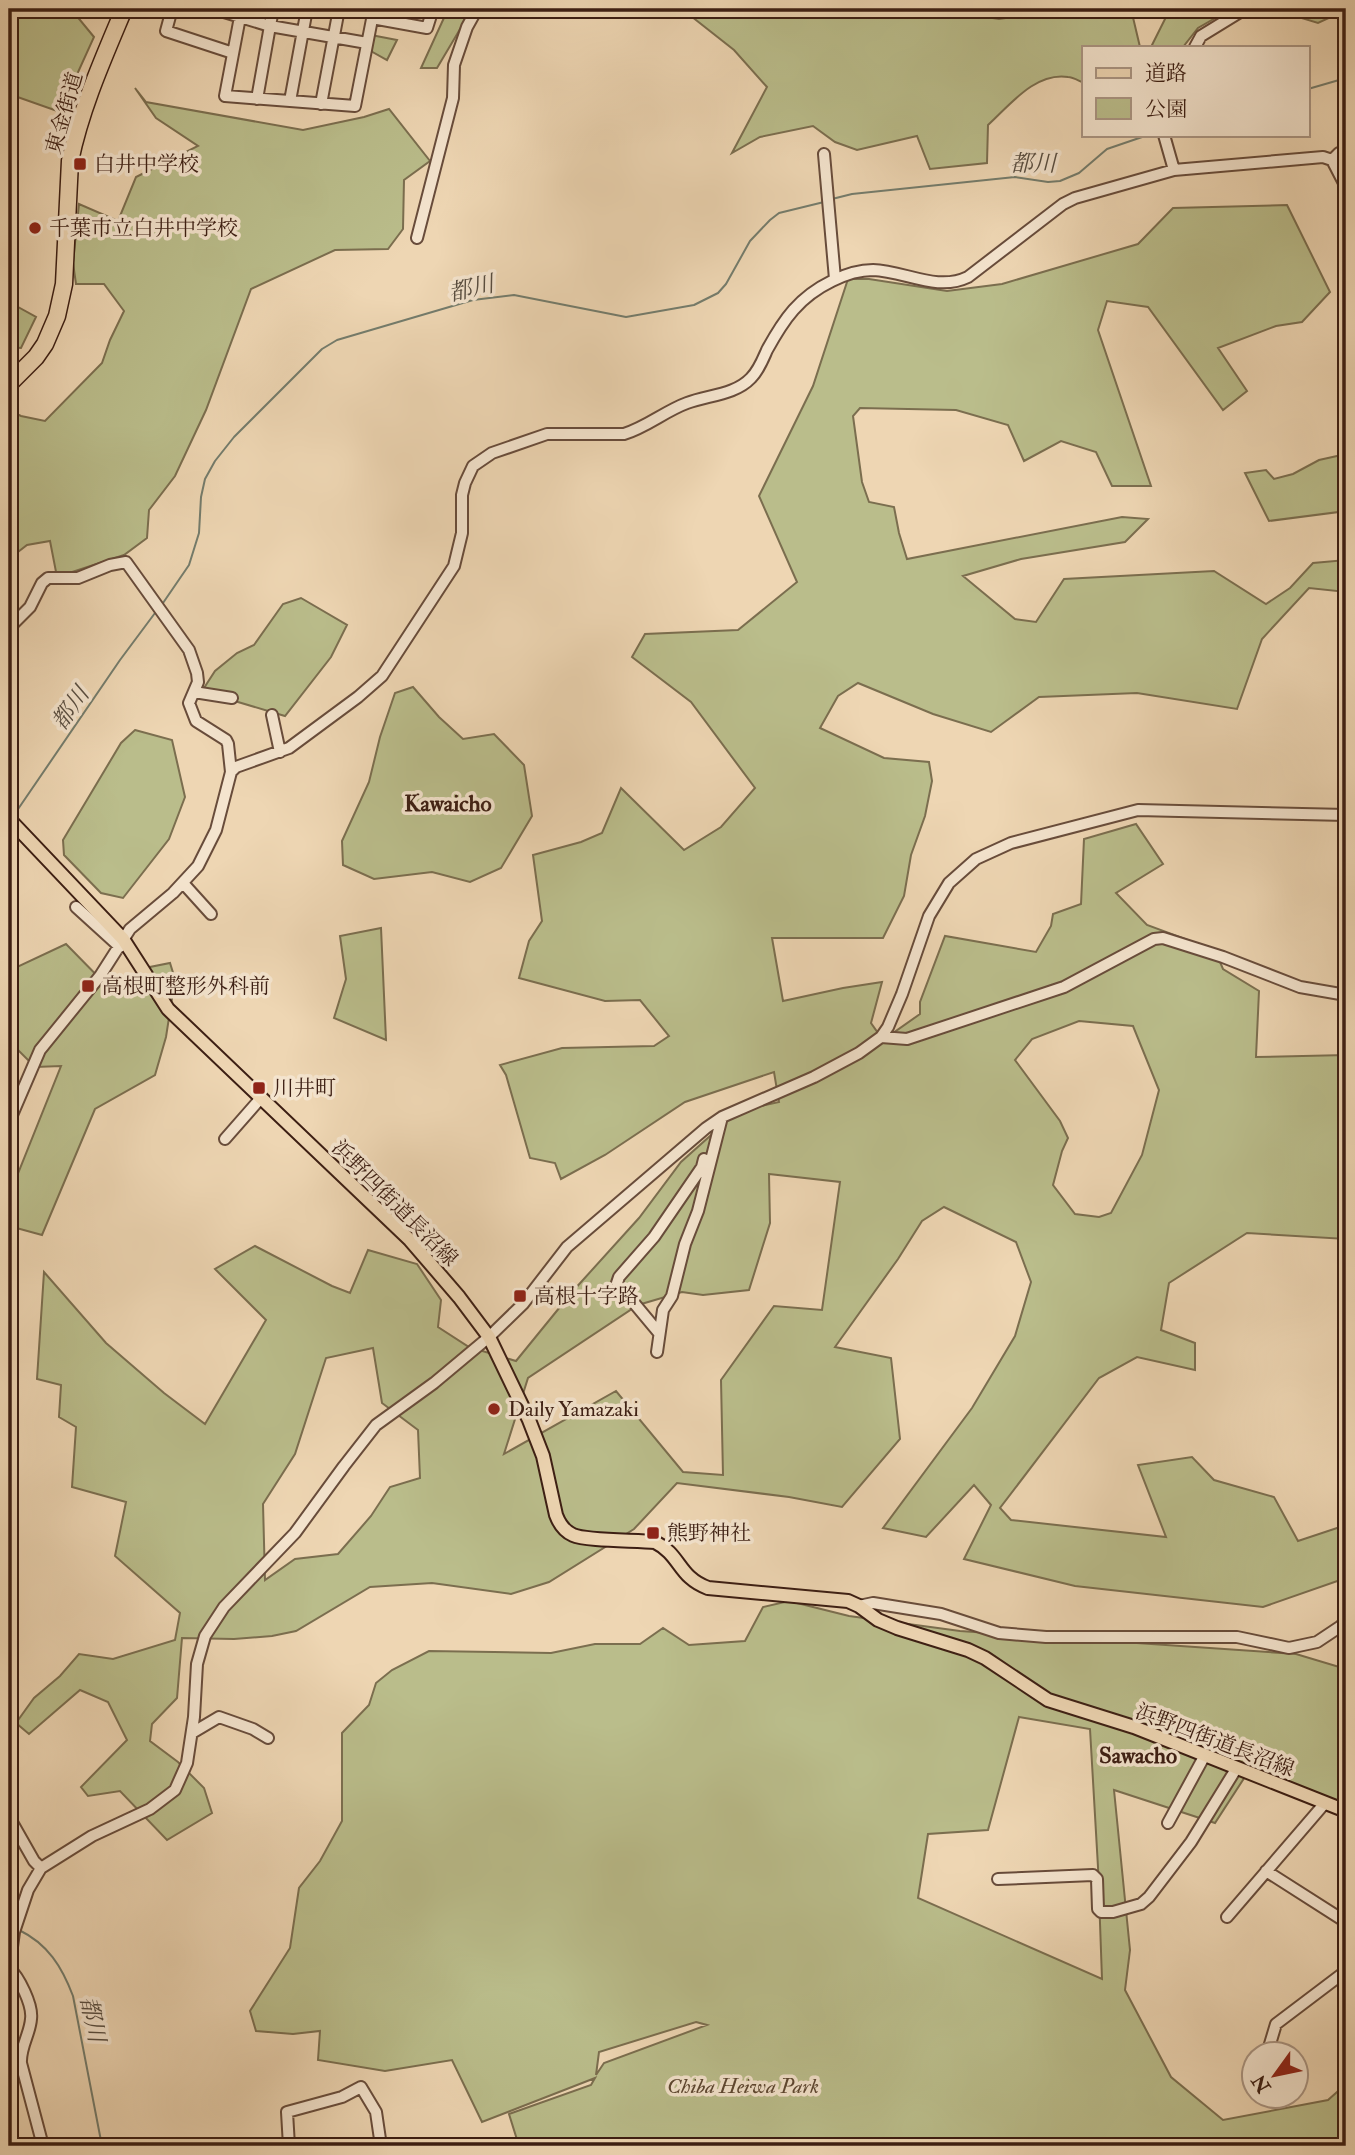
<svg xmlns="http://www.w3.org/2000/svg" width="1355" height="2155" font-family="'IM FELL Double Pica','Noto Serif JP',serif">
<rect width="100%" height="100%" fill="#eed6b3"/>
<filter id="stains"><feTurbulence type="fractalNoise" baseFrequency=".00286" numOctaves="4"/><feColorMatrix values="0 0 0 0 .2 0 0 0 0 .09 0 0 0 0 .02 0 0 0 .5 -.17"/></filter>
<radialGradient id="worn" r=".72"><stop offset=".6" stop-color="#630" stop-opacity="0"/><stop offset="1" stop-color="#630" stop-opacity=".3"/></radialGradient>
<path fill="#babd8b" stroke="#7b6e4f" stroke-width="2" fill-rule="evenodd" d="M 9,9 L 71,9 L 94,37 L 60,112 L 9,94 Z
M 448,9 L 472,9 L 437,68 L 421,68 Z
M 682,9 L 934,9 L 999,19 L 1069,9 L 1131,9 L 1140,47 L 1084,47 L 1084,83 C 1079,81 1073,77 1068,77 C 1035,72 1010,105 988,125 L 987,163 L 930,169 L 917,136 L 857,150 L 835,142 L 813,126 L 760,137 L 732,153 L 767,87 L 734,50 Z
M 1170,9 L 1231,9 L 1198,28 L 1183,47 L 1151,47 Z
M 1272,9 L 1346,9 L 1346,10 L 1318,23 Z
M 371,35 L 397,40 L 387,60 L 369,50 Z
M 135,88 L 146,102 L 303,130 L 364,117 L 389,109 L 430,161 L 404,180 L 403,229 L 388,249 L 335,250 L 251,289 L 206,410 L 175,476 L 149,510 L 147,538 L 124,555 L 57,577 L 50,541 L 27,545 L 9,559 L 9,410 L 21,416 L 45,421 L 102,363 L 110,340 L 124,311 L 104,284 L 76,284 L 73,263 L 79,204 L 118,221 L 136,177 L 198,146 L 156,118 Z
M 1287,205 L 1330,292 L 1302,322 L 1276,326 L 1218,348 L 1247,391 L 1223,410 L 1148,307 L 1107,301 L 1098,330 L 1151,486 L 1112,486 L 1096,452 L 1061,441 L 1024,461 L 1008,425 L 956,410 L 860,408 L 853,416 L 862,482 L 869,502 L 894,507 L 899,533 L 907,559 L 1122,517 L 1148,519 L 1125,542 L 1021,559 L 963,576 L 1015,619 L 1036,622 L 1064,579 L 1214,571 L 1266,604 L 1290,588 L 1313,563 L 1346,560 L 1346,592 L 1309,588 L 1262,639 L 1237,709 L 1137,693 L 1039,697 L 991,732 L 933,714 L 858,683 L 838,696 L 820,728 L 884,758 L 929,762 L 932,781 L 925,816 L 911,855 L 904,896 L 883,938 L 772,938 L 783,1001 L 843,988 L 882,982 L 871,1023 L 883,1040 L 920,1014 L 920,1002 L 945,936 L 1036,952 L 1051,926 L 1053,914 L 1081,904 L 1084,839 L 1136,824 L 1163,864 L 1116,893 L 1147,925 L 1215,950 L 1223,969 L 1259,991 L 1256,1057 L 1346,1055 L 1346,1239 L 1247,1233 L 1169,1283 L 1161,1330 L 1195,1343 L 1195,1370 L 1137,1357 L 1099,1378 L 1000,1508 L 1011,1520 L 1166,1537 L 1138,1465 L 1192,1457 L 1214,1480 L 1274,1497 L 1298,1541 L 1346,1525 L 1346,1578 L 1263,1607 L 1075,1586 L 964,1559 L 991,1505 L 974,1485 L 926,1537 L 883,1528 L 972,1408 L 1015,1336 L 1031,1282 L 1016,1242 L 944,1207 L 922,1221 L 898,1259 L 835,1347 L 891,1358 L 900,1439 L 842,1507 L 789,1497 L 677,1483 L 634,1529 L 549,1582 L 511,1594 L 432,1583 L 370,1587 L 296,1631 L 272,1636 L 234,1639 L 182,1638 L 177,1698 L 152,1724 L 150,1741 L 178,1762 L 204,1788 L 212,1813 L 167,1840 L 120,1791 L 88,1796 L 81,1787 L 127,1740 L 108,1702 L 80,1690 L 29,1734 L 16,1723 L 34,1698 L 60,1676 L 79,1654 L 113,1659 L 175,1640 L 180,1613 L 115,1556 L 126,1502 L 72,1487 L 76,1427 L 59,1417 L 61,1385 L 37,1379 L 44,1272 L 106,1343 L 164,1393 L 205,1424 L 266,1320 L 215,1269 L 255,1246 L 332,1286 L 350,1293 L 368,1250 L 417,1264 L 441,1300 L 438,1327 L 469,1347 L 516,1361 L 573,1291 L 639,1218 L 681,1162 L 738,1111 L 779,1102 L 774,1072 L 685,1102 L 605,1155 L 561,1179 L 555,1163 L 530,1158 L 506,1075 L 500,1065 L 562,1048 L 654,1046 L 669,1036 L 640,1000 L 605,1001 L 519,978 L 529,941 L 542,921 L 533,855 L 581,842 L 602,833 L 621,788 L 684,850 L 721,827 L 755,788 L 691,702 L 632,657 L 645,634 L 738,630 L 797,582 L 759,496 L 813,386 L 848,279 L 869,279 L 947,291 L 1002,284 L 1138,244 L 1173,208 ZM 1079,1021 L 1133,1026 L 1159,1090 L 1142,1155 L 1111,1213 L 1099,1217 L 1075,1214 L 1053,1185 L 1062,1151 L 1068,1138 L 1060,1121 L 1015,1060 L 1032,1039 ZM 769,1174 L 840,1182 L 822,1310 L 774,1306 L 721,1380 L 723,1475 L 683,1472 L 616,1391 L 504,1454 L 528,1378 L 638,1305 L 682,1292 L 703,1295 L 749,1290 L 770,1223 ZM 373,1348 L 382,1403 L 418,1430 L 420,1478 L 390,1487 L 371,1516 L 338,1554 L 295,1559 L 265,1580 L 263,1504 L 295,1454 L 326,1358 Z
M 9,302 L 36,317 L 21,348 L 9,347 Z
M 1346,454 L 1346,511 L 1269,521 L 1245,473 L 1266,470 L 1274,479 L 1293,474 L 1319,460 Z
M 301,598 L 347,625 L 331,657 L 285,716 L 238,702 L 204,688 L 215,671 L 237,653 L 254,645 L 283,604 Z
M 413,687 L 439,717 L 463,739 L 494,734 L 524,765 L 532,816 L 501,868 L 470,882 L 432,872 L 374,879 L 343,865 L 342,841 L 369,782 L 380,737 L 395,693 Z
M 135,730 L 172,740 L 185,797 L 169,839 L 123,898 L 101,893 L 64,855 L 63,840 L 121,743 Z
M 381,928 L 386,1040 L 334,1018 L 346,979 L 340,936 Z
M 66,944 L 118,997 L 145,968 L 170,963 L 175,979 L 166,1037 L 155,1075 L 95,1109 L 42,1235 L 9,1226 L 9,1196 L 61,1066 L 35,1067 L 18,1050 L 11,1022 L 9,1023 L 9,975 L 19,966 Z
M 789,1601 L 849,1616 L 960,1631 L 1296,1654 L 1346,1669 L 1346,1810 L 1341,1804 L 1252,1766 L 1215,1823 L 1114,1790 L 1130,1950 L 1125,1990 L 1171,2077 L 1223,2120 L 1328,2100 L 1346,2084 L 1346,2146 L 519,2146 L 509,2114 L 591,2085 L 595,2078 L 482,2122 L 452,2060 L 385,2071 L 318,2060 L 320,2031 L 293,2034 L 256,2031 L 250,2011 L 290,1948 L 299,1888 L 320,1861 L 342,1821 L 342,1733 L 369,1705 L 376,1683 L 392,1670 L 429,1651 L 551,1653 L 595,1644 L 640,1644 L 663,1628 L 689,1645 L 745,1641 L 763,1607 ZM 1019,1717 L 1090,1729 L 1098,1867 L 1102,1979 L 918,1898 L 928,1834 L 988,1830 ZM 696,2022 L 707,2025 L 604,2063 L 596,2075 L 599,2052 Z"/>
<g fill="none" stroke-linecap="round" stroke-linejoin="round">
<path stroke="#747c6c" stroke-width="2" d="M 1308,89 L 1346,78
M 832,199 L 852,194 L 1015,177 L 1048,182 L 1060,181 L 1079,173 L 1107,149 L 1148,135
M 163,603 L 189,565 L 199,533 L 201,497 L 205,479 L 215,461 L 234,437 L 322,349 L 337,340 L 473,300 L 514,295 L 626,317 L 694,305 L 718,293 L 726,284 L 750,241 L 770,220 L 779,213 L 824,202
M 14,815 L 120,660 L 155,613
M 19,1930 C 48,1944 62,1967 73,1996 L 102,2146"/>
<g stroke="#684c3b" stroke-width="14">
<path id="minor" d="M 172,9 L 166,31 L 233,53
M 214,9 L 270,26 L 367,43
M 240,17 L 225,96 L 355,106 L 374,9
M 372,18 L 427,28 L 433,9
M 1195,47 L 1201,36 L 1245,9
M 257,99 L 273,9
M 290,101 L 307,9
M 321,104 L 339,9
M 1164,135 L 1174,170
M 824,154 L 835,279
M 1332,160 L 1339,153 L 1346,152
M 417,238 L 453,98 L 454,65 L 467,27 L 477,9
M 9,628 L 30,607 L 42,583 L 48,578 L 78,578 L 110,565 L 126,562 L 189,650 L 197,673 L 198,682 L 189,703 L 196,721 L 226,740 L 228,744 L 231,772
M 194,692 L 232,698
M 272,715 L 280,752
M 183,883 L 211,914
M 76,907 L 120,947
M 881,1037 L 907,1039 L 1064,987 L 1154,939 L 1163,938 L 1223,957 L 1300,987 L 1346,995
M 9,1122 L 40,1050 L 100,976 L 130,929 L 173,893 L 198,866 L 216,830 L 231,772 L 236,767 L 289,748 L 358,697 L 382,676 L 454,566 L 462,533 L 462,495 L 465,483 L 473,466 L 492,453 L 547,434 L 624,434 C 647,427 665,411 687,403 C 708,395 735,395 751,378 C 759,370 763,359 767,350 C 784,319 799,297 832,281 C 844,275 859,270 873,270 C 905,271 937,292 968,277 L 1063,204 L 1075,198 L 1174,170 L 1323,157 L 1332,160 L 1346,187
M 225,1139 L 261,1098
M 659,1333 L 634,1303 L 619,1288 L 617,1283 L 619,1277 L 654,1237 L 702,1167 L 704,1159
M 657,1352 L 663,1310 L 672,1296 L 685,1244 L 698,1211 L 722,1117
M 859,1606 L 873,1603 L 941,1614 L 999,1633 L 1046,1637 L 1237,1637 L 1289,1648 L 1317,1642 L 1341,1626 L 1346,1620
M 192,1733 L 219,1717 L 253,1729 L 268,1738
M 9,1817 L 34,1861 L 41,1868
M 1168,1823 L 1205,1755
M 1266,1871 L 1346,1922
M 998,1879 L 1093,1875 L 1097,1879 L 1098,1909 L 1101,1912 L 1113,1912 L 1141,1904 L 1149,1897 L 1191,1842 L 1236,1769
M 1227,1917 L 1325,1803
M 9,1968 C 19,1977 33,2005 31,2019 C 30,2034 20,2047 21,2063 L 43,2146
M 9,1969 L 14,1932 L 28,1890 L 41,1868 L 92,1836 L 150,1809 L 175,1790 L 187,1763 L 194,1717 L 197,1664 L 205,1636 L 224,1607 L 295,1533 L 344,1466 L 376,1425 L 434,1383 L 489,1337 L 523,1304 L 567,1247 L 706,1128 L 722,1117 L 814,1077 L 859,1053 L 881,1037 L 888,1027 L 902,994 L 929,916 L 949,883 L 976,859 L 1011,843 L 1138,810 L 1346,815
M 1267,2054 L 1276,2024 L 1346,1971
M 289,2146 L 287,2112 L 342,2097 L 361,2087 L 376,2112 L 381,2146"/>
</g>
<g stroke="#3c1e13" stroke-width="16">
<path id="major" d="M 9,819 L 123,939 L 168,1009 L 410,1240 L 459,1297 L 489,1337 L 529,1420 L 543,1456 L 556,1515 C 559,1523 564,1531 573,1535 C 586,1541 637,1540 655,1542 C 681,1555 678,1577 708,1588 L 848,1601 L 859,1606 L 878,1620 L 897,1628 L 968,1650 L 985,1658 L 1048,1700 L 1134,1727 L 1346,1811"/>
</g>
<g stroke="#3c1e13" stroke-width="19">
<path id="highway" d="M 9,384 L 36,357 L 45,344 L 57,316 L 64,284 L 70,161 C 81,108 103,59 124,9"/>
</g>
<use href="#minor" stroke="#f4e4ce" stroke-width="10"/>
<use href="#major" stroke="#eed6b3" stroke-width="12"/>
<use href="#highway" stroke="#eed6b3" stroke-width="16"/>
</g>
<g fill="#8f2418" stroke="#f4e4ce" stroke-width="2.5">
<rect x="73" y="157" width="14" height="14" rx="3.5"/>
<circle cx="35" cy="228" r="7"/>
<rect x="81" y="979" width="14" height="14" rx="3.5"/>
<rect x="252" y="1081" width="14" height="14" rx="3.5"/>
<rect x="513" y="1289" width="14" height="14" rx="3.5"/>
<circle cx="494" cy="1409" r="7"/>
<rect x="646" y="1526" width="14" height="14" rx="3.5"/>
</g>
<g text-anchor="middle" stroke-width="7" stroke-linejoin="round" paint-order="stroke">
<g font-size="21" fill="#3c1e13" stroke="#f4e4ce">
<text transform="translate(64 113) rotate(-74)" y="7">東金街道</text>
<text transform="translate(395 1203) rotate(45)" y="7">浜野四街道長沼線</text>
<text transform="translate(1215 1740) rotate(21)" y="7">浜野四街道長沼線</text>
</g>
<g font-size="21" fill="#3c1e13" stroke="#f4e4ce" text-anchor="start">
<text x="94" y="171">白井中学校</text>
<text x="49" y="235">千葉市立白井中学校</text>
<text x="102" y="993">高根町整形外科前</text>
<text x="273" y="1095">川井町</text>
<text x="534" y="1303">高根十字路</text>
<text x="508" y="1416">Daily Yamazaki</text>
<text x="667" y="1540">熊野神社</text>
</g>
<g font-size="21" font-style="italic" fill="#5c4631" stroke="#f4e4ce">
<text x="743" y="2093">Chiba Heiwa Park</text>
</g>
<g font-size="23" font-style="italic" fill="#584d40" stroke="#f4e4ce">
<text x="1033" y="171">都川</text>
<text transform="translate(471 288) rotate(-13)" y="8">都川</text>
<text transform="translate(70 708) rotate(-55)" y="8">都川</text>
<text transform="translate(93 2019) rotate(78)" y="8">都川</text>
</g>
<g font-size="23" font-weight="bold" fill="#3c1e13" stroke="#f4e4ce">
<text x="448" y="811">Kawaicho</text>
<text x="1138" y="1763">Sawacho</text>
</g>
</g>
<rect width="1355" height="2155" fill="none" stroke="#eed6b3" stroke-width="35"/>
<rect x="10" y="10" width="1334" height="2134" fill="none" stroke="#3c1e13" stroke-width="3.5"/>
<rect x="18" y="18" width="1320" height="2120" fill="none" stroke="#3c1e13" stroke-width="2"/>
<rect x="1082" y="46" width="228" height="91" fill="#f4e4ce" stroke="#aa9583" stroke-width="2"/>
<rect x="1096" y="68" width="35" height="10" fill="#eed6b3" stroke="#aa9583" stroke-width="2"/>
<text x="1145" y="80" font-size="21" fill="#3c1e13">道路</text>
<rect x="1096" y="98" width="35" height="21" fill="#babd8b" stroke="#aa9583" stroke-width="2"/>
<text x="1145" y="116" font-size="21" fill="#3c1e13">公園</text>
<g transform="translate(1275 2075) rotate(237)"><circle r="33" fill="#f4e4ce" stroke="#aa9583" stroke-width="2"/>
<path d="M0-5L12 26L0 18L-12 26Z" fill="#8f2418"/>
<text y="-10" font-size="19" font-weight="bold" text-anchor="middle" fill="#3c1e13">N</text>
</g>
<rect width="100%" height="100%" filter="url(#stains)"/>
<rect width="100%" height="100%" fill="url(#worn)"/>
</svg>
